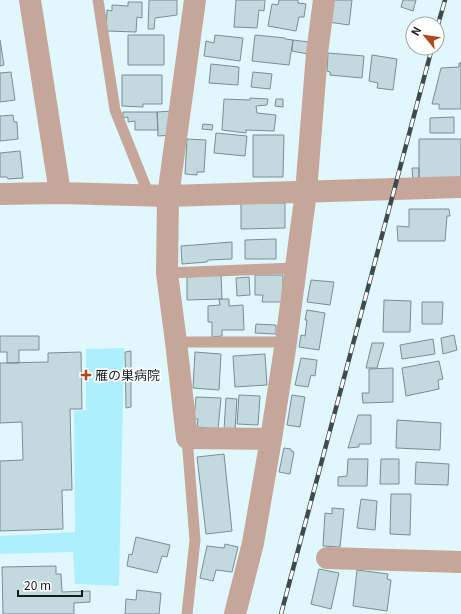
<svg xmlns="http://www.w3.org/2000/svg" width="461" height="614" font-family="Georgia,'Noto Sans JP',serif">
<rect width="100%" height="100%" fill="#e0f8fd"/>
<path fill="#aeeffd" d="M 124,348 L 119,586 L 75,584 L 73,552 L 0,554 L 0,536 L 75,532 L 74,411 L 86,410 L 86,349 Z"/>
<path fill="#c2d9de" stroke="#788e93" d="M 149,0 L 177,0 L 177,15 L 155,18 L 154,29 L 148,29 Z
M 236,0 L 265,0 L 264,11 L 259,10 L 257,28 L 234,27 Z
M 279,0 L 298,0 L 298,3 L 306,4 L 304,17 L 299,17 L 296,31 L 268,26 L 272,4 L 278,5 Z
M 331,0 L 352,0 L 349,25 L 328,22 Z
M 403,0 L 416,0 L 413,11 L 401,7 Z
M 128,2 L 142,2 L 142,18 L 137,17 L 136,32 L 106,31 L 107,10 L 112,11 L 112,5 L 128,6 Z
M 128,35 L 164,35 L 164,65 L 128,65 Z
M 215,35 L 243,38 L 240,61 L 204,56 L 206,41 L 214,43 Z
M 255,35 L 285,38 L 285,39 L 293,40 L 289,65 L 252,61 Z
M 0,40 L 4,65 L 0,66 Z
M 293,40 L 309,42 L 308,54 L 292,51 Z
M 328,53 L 364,56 L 362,78 L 330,75 L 330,72 L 327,71 Z
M 372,55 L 397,59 L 393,90 L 377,88 L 378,83 L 369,81 Z
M 459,63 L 461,63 L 461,109 L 439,109 L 439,104 L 432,104 L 441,68 L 459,67 Z
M 211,64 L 239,67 L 238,85 L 209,83 Z
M 11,72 L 15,100 L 0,102 L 0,73 Z
M 253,72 L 272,74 L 270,89 L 251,87 Z
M 122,75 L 162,75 L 162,104 L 143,104 L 143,107 L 122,106 Z
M 250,98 L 268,99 L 267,105 L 256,106 L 257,113 L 276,115 L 274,131 L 246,130 L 246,133 L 222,130 L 224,99 L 250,100 Z
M 276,99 L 283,99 L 283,107 L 275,106 Z
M 172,111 L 173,135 L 158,136 L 157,112 Z
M 123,112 L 157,112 L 158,130 L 135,130 L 135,121 L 128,122 L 128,117 L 123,118 Z
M 13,115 L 14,122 L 17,122 L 18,139 L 0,141 L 0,116 Z
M 454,117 L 454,133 L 430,133 L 430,118 Z
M 203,124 L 213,125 L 212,130 L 202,129 Z
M 216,133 L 247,136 L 245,156 L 214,153 Z
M 253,135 L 284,135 L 283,177 L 253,177 Z
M 187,139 L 206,140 L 204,172 L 197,172 L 197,175 L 185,174 Z
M 419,139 L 461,139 L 461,181 L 419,181 Z
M 20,151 L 23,178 L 8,179 L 7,177 L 0,177 L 0,153 Z
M 412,168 L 419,168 L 419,181 L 413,181 Z
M 241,203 L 285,203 L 285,228 L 241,229 Z
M 409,209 L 449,209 L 450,216 L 447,216 L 445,241 L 398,241 L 397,226 L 409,227 Z
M 276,239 L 276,259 L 245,259 L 245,240 Z
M 232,242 L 232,259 L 208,260 L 207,262 L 182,264 L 181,246 Z
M 221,275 L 222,299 L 187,300 L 187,277 Z
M 255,275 L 283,275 L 283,302 L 262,302 L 263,295 L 255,295 Z
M 249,277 L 250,295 L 237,296 L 236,278 Z
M 311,280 L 334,282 L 330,305 L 307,302 Z
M 219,299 L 229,299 L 229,306 L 243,305 L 244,330 L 222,330 L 222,336 L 212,337 L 212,322 L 208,322 L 208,306 L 220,305 Z
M 384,300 L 411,301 L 410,332 L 383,332 Z
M 422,302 L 443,302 L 442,324 L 422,324 Z
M 307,310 L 325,313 L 319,350 L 299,347 L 301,335 L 305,336 L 307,320 L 305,320 Z
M 256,324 L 276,325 L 276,334 L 255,333 Z
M 454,335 L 457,350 L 443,354 L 441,338 Z
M 0,336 L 39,336 L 39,350 L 19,350 L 19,363 L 7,363 L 7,352 L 0,352 Z
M 433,339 L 435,354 L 402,359 L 400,345 Z
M 372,343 L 384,343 L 377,368 L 366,368 Z
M 131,351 L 131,407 L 126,408 L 125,352 Z
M 81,352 L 82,409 L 70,409 L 72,490 L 62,490 L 63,529 L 0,531 L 0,461 L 23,460 L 22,422 L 0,423 L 0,363 L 48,362 L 48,353 Z
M 195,352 L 221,354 L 219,390 L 193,388 Z
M 265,354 L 267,385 L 235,387 L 233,356 Z
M 301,358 L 317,360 L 315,376 L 311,375 L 308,387 L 295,385 Z
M 439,361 L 443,379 L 438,380 L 439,389 L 406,396 L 402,368 Z
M 393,368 L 393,402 L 363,403 L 362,393 L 369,393 L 369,369 Z
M 239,395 L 260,396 L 258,425 L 237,424 Z
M 292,395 L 305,397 L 300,427 L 287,425 Z
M 196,397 L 221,398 L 218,429 L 197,427 L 198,419 L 194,419 Z
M 226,398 L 237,399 L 235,430 L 224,430 Z
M 358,415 L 371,415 L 371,444 L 359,444 L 359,447 L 348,448 Z
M 397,420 L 441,423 L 440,450 L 396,448 Z
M 284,448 L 291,449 L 291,451 L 294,452 L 290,474 L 279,472 Z
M 224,454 L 232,531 L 206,534 L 197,457 Z
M 348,459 L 368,459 L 367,486 L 338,486 L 338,477 L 347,476 Z
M 381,459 L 399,459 L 399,484 L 380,484 Z
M 416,462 L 449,464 L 448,485 L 415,484 Z
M 391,494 L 411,494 L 410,535 L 390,534 Z
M 361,499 L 377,501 L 375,530 L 357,528 Z
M 332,508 L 344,509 L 340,547 L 323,546 L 325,513 L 332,514 Z
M 136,537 L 170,545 L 167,557 L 162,556 L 157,573 L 127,566 L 129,554 L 132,555 Z
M 225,544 L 238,547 L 232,572 L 216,570 L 213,581 L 200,578 L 207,546 L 224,548 Z
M 56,566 L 56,574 L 61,574 L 62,592 L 90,591 L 90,602 L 74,603 L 74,614 L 3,614 L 2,567 Z
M 319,569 L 339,573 L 331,609 L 311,604 Z
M 357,570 L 388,574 L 387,579 L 391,580 L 387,611 L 353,606 Z
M 137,590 L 161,593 L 159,614 L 125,614 L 126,599 L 136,600 Z"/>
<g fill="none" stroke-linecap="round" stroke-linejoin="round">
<path stroke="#c7a69a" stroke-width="11" d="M 98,0 L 115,110 L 149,195
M 167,273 L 296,268
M 176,342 L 286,342
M 187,614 L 195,540 L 187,438"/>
<path stroke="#c7a69a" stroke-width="22" d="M 30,0 L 60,193
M 195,0 L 168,196 L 167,273 L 176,342 L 187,438 L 271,439
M 0,194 L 60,193 L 168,196 L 461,187
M 327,558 L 461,562
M 235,614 L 253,543 L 271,439 L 286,342 L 306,192 L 317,53 L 324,0"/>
<g stroke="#3e4a4c" stroke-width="4.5">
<path id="rail" d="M 437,28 L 445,0
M 281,614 L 432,48"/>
</g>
<use href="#rail" stroke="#fff" stroke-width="3" stroke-dasharray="9" stroke-linecap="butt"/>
</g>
<path fill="#ae481e" stroke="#fff" stroke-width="1.5" d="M84 369h4v4h4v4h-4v4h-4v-4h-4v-4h4z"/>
<g text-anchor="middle" stroke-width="3.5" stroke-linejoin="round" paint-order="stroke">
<g font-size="13" fill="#131c1d" stroke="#fff" text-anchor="start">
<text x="95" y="380">雁の巣病院</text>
</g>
</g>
<g transform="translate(425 36) rotate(299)"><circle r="19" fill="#ffffff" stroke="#a1a4a5"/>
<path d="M0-3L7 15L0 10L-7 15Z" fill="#ae481e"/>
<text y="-6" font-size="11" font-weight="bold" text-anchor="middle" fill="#131c1d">N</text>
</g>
<path d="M18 590v6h64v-6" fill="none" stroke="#131c1d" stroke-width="2"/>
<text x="24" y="590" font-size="12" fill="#131c1d" stroke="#ffffff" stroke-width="3" paint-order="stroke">20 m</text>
</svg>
